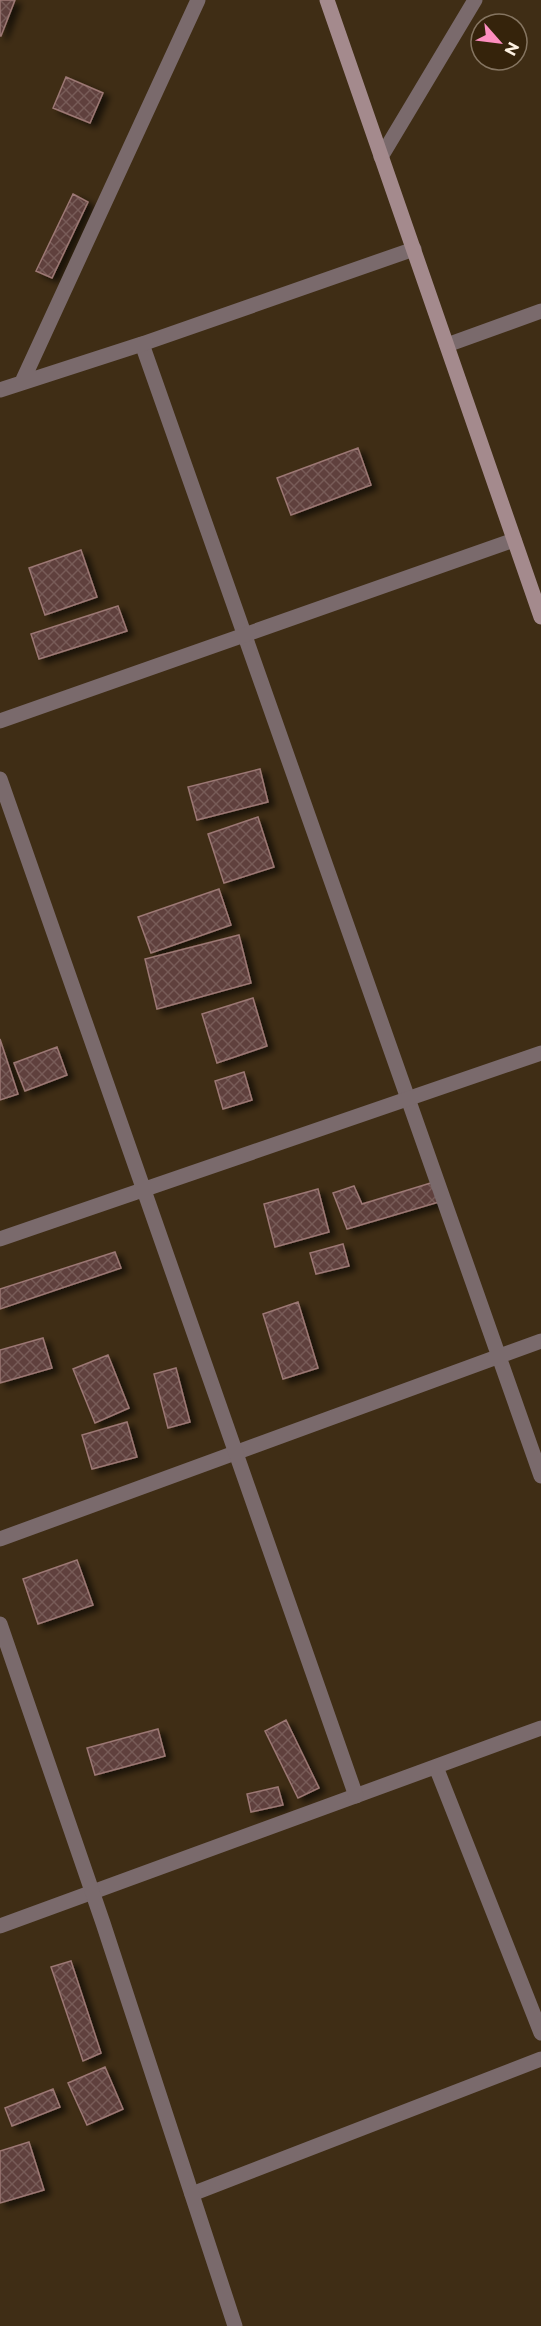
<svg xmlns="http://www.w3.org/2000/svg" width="541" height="2326" font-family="Montserrat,sans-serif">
<defs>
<pattern id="building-cross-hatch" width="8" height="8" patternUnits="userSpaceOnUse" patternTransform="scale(1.5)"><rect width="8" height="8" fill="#5f3f3c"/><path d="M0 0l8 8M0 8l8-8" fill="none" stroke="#775b58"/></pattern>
<filter id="shadow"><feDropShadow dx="6" dy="4" stdDeviation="3" flood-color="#0009"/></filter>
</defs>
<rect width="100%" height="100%" fill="#3f2d15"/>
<path fill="url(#building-cross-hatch)" stroke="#9c7874" stroke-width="1.5" filter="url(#shadow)" d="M 0,0 L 15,0 L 1,36 L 0,36 Z
M 66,77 L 103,93 L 90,123 L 53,108 Z
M 73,194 L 88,202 L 52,278 L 36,271 Z
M 358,448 L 371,485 L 291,515 L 277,478 Z
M 81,550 L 97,597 L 45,615 L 29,568 Z
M 118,606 L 127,631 L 39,659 L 31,634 Z
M 260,769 L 268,802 L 197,820 L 188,787 Z
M 258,817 L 274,867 L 224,883 L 208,834 Z
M 219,889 L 231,925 L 151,953 L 138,917 Z
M 239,935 L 251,983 L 157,1009 L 145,959 Z
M 253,998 L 267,1046 L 217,1063 L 202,1014 Z
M 0,1039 L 18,1094 L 0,1100 Z
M 57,1047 L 67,1075 L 25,1091 L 14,1063 Z
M 244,1072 L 252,1100 L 223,1109 L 215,1081 Z
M 434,1182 L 439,1202 L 347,1229 L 333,1193 L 354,1186 L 362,1204 Z
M 318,1189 L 329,1232 L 275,1247 L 264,1204 Z
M 343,1244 L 349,1266 L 316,1274 L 310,1253 Z
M 115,1252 L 121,1268 L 0,1309 L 0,1289 Z
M 298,1302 L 318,1368 L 283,1379 L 263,1314 Z
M 43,1338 L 52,1368 L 0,1383 L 0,1350 Z
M 108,1355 L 129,1408 L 95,1423 L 73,1369 Z
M 176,1368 L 190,1422 L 168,1428 L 154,1374 Z
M 127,1422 L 137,1457 L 92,1469 L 82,1435 Z
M 77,1560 L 93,1605 L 38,1624 L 23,1579 Z
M 286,1720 L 319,1788 L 298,1798 L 265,1731 Z
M 158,1729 L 165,1756 L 95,1775 L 87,1748 Z
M 278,1787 L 283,1805 L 251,1812 L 247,1794 Z
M 71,1961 L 101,2053 L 83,2061 L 51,1967 Z
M 105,2067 L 123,2109 L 87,2125 L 68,2083 Z
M 53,2089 L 60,2107 L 12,2126 L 5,2108 Z
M 29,2142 L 44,2190 L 0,2203 L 0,2151 Z"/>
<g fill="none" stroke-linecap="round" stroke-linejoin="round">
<path stroke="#7a6a6c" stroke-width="15" d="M 142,344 L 541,1476
M 0,1539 L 541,1341
M 436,1767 L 541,2033
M 0,1926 L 541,1728
M 192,2194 L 541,2059"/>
<path stroke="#7a6a6c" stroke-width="15" d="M 381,157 L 475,0
M 447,345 L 541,311
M 22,382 L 198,0
M 0,390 L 142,344 L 414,249
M 0,721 L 514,540
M 0,779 L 356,1796
M 0,1239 L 541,1053
M 0,1624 L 103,1923 L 235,2326"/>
<path stroke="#a48a8d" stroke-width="15" d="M 327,0 L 541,617"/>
</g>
<g transform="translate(499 42) rotate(118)"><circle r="28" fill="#35230b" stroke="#857561" stroke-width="1.5"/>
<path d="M0-4.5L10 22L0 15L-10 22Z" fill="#fd8ebf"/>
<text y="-9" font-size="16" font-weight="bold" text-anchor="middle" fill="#fdf1e2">N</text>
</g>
</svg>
